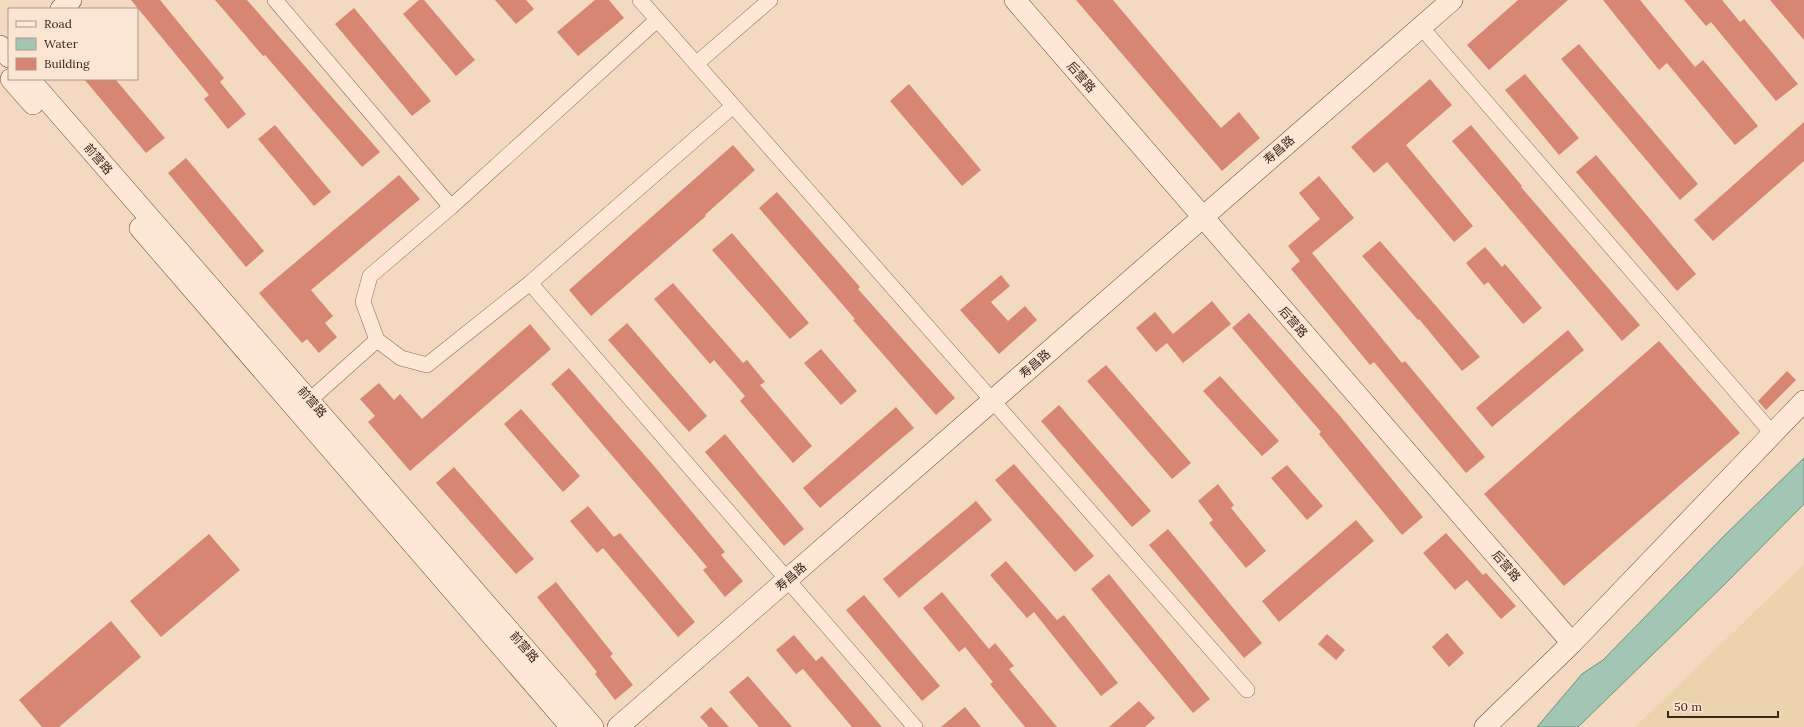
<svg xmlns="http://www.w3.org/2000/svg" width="1804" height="727" font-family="Lora,'Noto Sans SC',serif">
<rect width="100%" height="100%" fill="#f3d9c0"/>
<path fill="#ead3ad" d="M 1804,564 L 1804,727 L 1635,727 Z"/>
<path fill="#a3c5b4" stroke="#699480" d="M 1804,458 L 1804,504 L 1726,583 L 1578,727 L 1537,727 L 1582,674 L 1603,660 L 1725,535 Z"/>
<path fill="#d68672" d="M 131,0 L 160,0 L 224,78 L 220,82 L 246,114 L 228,129 L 204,99 L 209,95 Z
M 215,0 L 247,0 L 380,152 L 362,167 L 265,55 L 263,56 Z
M 419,0 L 424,0 L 475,60 L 456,76 L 403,14 Z
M 495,0 L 526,0 L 534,9 L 516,24 Z
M 595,0 L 609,0 L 624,18 L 578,56 L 557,32 Z
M 1076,0 L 1113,0 L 1221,128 L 1239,112 L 1260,138 L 1222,171 Z
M 1518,0 L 1568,0 L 1489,70 L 1467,45 Z
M 1603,0 L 1640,0 L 1695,67 L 1703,60 L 1758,126 L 1735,145 L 1667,63 L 1659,70 Z
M 1684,0 L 1722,0 L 1740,22 L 1744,19 L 1798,84 L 1776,101 L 1711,22 L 1706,26 Z
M 1770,0 L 1804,0 L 1804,40 Z
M 354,8 L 431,101 L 412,116 L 335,24 Z
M 1579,44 L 1698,184 L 1680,200 L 1561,59 Z
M 1525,74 L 1579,138 L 1559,155 L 1505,90 Z
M 84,79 L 115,79 L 165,138 L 146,153 Z
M 1430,79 L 1452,105 L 1406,145 L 1473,226 L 1454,242 L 1387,162 L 1374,173 L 1351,147 Z
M 909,84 L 981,170 L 962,186 L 890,101 Z
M 1804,122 L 1804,161 L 1713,241 L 1694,220 Z
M 275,125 L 331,192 L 314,206 L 258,139 Z
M 1471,125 L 1522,186 L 1521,187 L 1640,325 L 1622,341 L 1452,141 Z
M 733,145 L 755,170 L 705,215 L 706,216 L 591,316 L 569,290 Z
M 1596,155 L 1696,274 L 1677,291 L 1576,172 Z
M 186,158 L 264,251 L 246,267 L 168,173 Z
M 399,175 L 420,199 L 311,290 L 333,316 L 325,323 L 337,337 L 319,353 L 307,339 L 302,343 L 259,293 Z
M 1319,176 L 1354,218 L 1312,253 L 1402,363 L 1405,361 L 1485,457 L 1466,473 L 1374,362 L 1370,365 L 1291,269 L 1300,261 L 1288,246 L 1320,219 L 1299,193 Z
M 777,192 L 860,287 L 858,289 L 955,398 L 936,415 L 853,320 L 855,319 L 759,208 Z
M 732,233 L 809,323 L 790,339 L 712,250 Z
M 1380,241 L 1480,357 L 1462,371 L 1419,319 L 1418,320 L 1362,256 Z
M 1485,247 L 1502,267 L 1505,264 L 1542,308 L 1523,324 L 1488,282 L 1484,285 L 1466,263 Z
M 1001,275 L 1010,286 L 991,302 L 1008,321 L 1025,306 L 1037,320 L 999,354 L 960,310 Z
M 673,283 L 743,363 L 747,360 L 765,382 L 760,385 L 812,446 L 793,463 L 740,401 L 745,396 L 714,360 L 710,364 L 654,299 Z
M 1212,301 L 1231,324 L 1183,363 L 1167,343 L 1156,352 L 1136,328 L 1155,312 L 1173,334 Z
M 1249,313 L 1340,416 L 1423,517 L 1402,535 L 1319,434 L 1321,432 L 1232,328 Z
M 627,323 L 707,416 L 689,432 L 608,340 Z
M 530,324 L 551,349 L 410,471 L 368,422 L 375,416 L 360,399 L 379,383 L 394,400 L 400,394 L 422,419 Z
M 1568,330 L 1584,350 L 1492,427 L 1476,408 Z
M 1659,341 L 1740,433 L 1564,586 L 1484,494 Z
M 821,349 L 857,391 L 841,405 L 804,363 Z
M 1106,365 L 1191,463 L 1172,479 L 1087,381 Z
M 569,368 L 654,466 L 725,552 L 721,555 L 743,581 L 725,597 L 703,570 L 707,567 L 551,384 Z
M 1787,371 L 1796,380 L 1766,410 L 1758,401 Z
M 1220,376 L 1279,441 L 1262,456 L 1203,391 Z
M 1059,405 L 1151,511 L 1132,527 L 1041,421 Z
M 896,407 L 914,428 L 820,508 L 803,488 Z
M 521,409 L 580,476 L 563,492 L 504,424 Z
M 725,434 L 804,529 L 784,546 L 705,452 Z
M 1014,464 L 1094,556 L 1075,572 L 995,480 Z
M 1287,465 L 1323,506 L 1307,520 L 1271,478 Z
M 454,467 L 534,559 L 516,574 L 436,483 Z
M 1218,484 L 1234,505 L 1231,508 L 1266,551 L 1246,568 L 1209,523 L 1213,520 L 1198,501 Z
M 976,501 L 992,520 L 899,598 L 883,579 Z
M 588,506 L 614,537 L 620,533 L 695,622 L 678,637 L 603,548 L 597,553 L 570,521 Z
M 1356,520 L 1374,541 L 1279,622 L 1262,601 Z
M 1168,529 L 1262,643 L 1244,658 L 1149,545 Z
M 1446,533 L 1483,575 L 1486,573 L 1516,606 L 1501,619 L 1467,580 L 1455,590 L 1423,553 Z
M 209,534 L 240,570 L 161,637 L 130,601 Z
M 1006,561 L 1057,620 L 1064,615 L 1118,683 L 1101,696 L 1034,612 L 1027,618 L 990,575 Z
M 1109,574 L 1210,699 L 1193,713 L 1091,589 Z
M 556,582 L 613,654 L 610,656 L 633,685 L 615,700 L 595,674 L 597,672 L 537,597 Z
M 942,592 L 989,649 L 995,643 L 1014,666 L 1009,669 L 1057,727 L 1025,727 L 990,684 L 993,682 L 965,647 L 959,652 L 923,608 Z
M 864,595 L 940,686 L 922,701 L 846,610 Z
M 111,621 L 141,657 L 59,727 L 42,727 L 19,700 Z
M 1447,633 L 1464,653 L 1449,667 L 1432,647 Z
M 1327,634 L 1345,650 L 1336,660 L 1318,644 Z
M 794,635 L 816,661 L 822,656 L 882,727 L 852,727 L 803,669 L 796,674 L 776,650 Z
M 748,676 L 792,727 L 759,727 L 729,692 Z
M 1139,701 L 1155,718 L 1145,727 L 1109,727 Z
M 711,707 L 729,727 L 709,727 L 700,717 Z
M 965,707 L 981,727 L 941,727 Z"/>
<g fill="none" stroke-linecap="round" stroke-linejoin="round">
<g stroke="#8f6856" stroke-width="16">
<path id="street" d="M 275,0 L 451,207
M 640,0 L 1247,690
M 657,20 L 451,207 L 370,276 L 363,302 L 377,340 L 401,358 L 427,365 L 530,283 L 733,106
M 1421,27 L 1772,433
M 696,64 L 770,0
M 530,283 L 915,727
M 302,407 L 377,340"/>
</g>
<g stroke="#704939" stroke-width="22">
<path id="secondary" d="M 1015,0 L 1572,643
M 61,9 L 71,0
M 0,46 L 9,57
M 11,79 L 33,104
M 29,79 L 593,727
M 140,228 L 571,727
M 618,727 L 1452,0
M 1485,727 L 1572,643 L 1804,401"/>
</g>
<use href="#street" stroke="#fde8d5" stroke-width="15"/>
<use href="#secondary" stroke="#fde8d5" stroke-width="21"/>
</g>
<g text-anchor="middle" stroke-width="3" stroke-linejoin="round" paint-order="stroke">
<g font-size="12" fill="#3c251c" stroke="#f9e5d1">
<text transform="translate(1081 77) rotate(49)" y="4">后营路</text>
<text transform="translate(1279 150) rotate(-41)" y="4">寿昌路</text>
<text transform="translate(98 159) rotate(49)" y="4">前营路</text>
<text transform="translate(1293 322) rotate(49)" y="4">后营路</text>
<text transform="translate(1035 364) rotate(-41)" y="4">寿昌路</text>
<text transform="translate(312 402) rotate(49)" y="4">前营路</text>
<text transform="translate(1506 566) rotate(49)" y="4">后营路</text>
<text transform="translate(791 577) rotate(-41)" y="4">寿昌路</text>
<text transform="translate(524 647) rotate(49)" y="4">前营路</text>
</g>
</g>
<rect x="8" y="8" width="130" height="72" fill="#f9e5d1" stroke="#ad9889"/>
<rect x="16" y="21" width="20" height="6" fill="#fde8d5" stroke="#ad9889"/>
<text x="44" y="28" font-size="12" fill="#3c251c">Road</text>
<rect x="16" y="38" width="20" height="12" fill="#a3c5b4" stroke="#ad9889"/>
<text x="44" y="48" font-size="12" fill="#3c251c">Water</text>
<rect x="16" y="58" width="20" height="12" fill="#d68672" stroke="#ad9889"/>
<text x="44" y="68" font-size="12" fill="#3c251c">Building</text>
<path d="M1668 711v6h110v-6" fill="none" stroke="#3c251c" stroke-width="2"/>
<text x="1674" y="711" font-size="12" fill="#3c251c" stroke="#f9e5d1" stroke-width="3" paint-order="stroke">50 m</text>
</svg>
